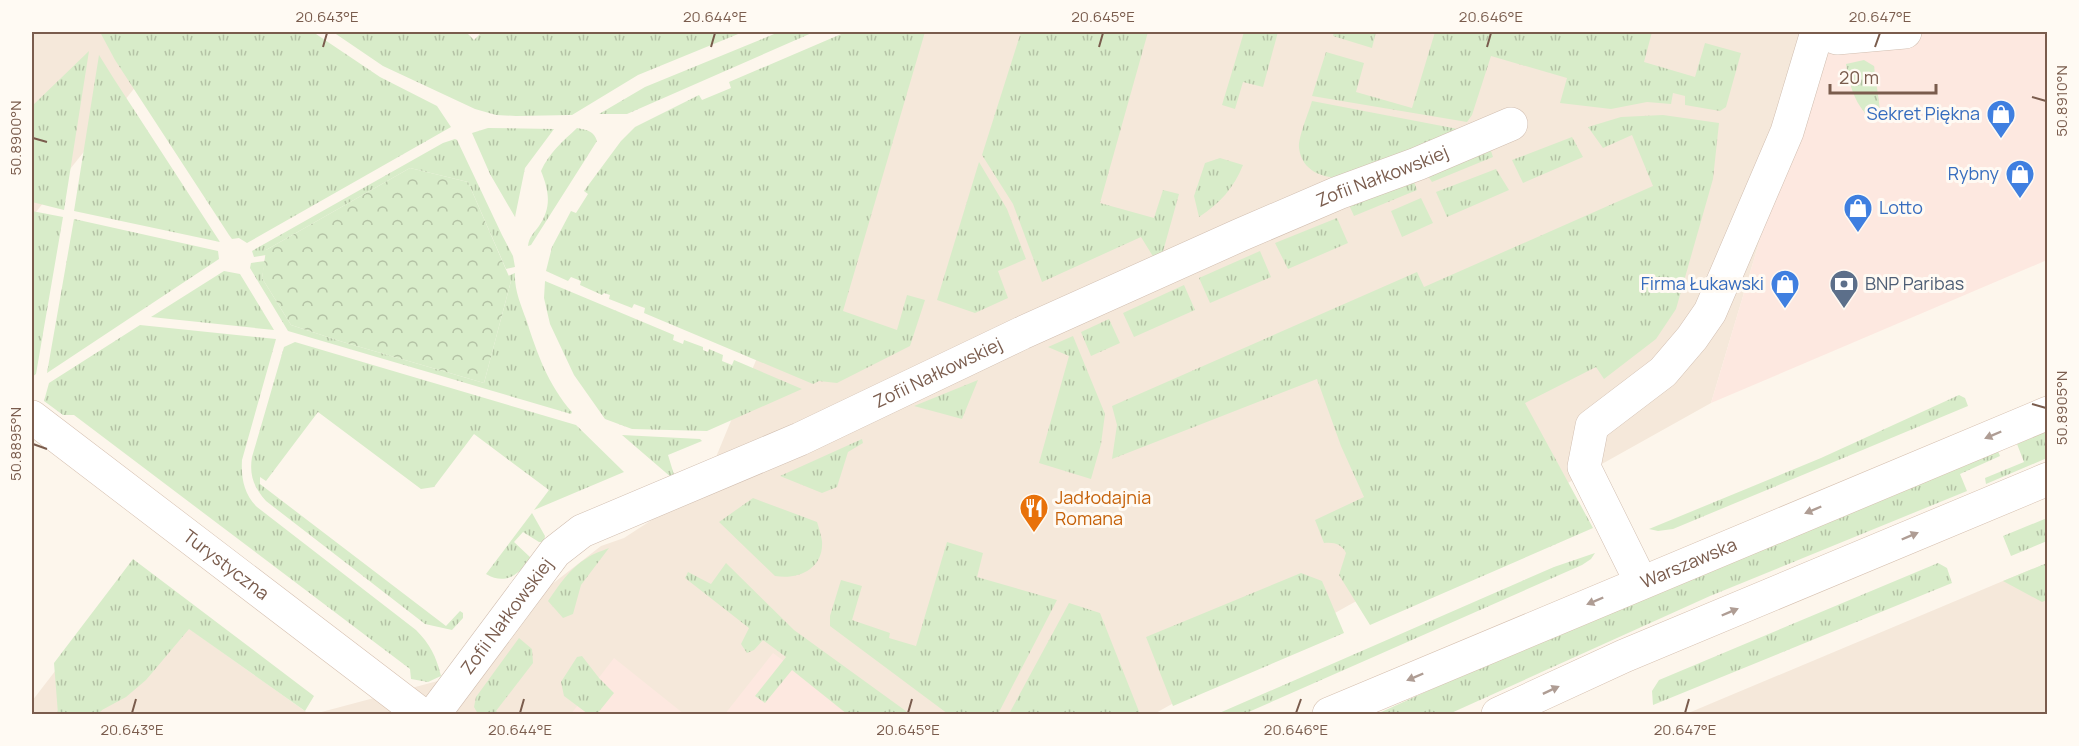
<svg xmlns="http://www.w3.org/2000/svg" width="2079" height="746" font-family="Manrope,sans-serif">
<defs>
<pattern id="grass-tufts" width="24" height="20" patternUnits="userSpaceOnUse" patternTransform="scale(1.5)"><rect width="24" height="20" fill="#d8ecc9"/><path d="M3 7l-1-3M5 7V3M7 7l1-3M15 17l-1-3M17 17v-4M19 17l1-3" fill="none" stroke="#b4c2a5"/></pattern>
<pattern id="forest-crowns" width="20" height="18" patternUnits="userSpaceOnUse" patternTransform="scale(1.5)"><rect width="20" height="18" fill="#d8ecc9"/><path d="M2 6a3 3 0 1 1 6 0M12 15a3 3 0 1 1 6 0" fill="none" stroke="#b4c2a5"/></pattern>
</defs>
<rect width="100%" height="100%" fill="#fdf6ec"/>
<path fill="#f5e8da" d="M 32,32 L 179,32 L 32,217 Z
M 892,32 L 1822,32 L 1711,403 L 1154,714 L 314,714 L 449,678 L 478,642 L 601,546 L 624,538 L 704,486 Z
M 2047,563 L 2047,714 L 1686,714 L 2003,581 Z
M 124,582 L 309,714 L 32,714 L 32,701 Z"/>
<path fill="#fde8e0" d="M 1822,32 L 2047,32 L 2047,260 L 1711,403 Z
M 773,653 L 856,714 L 725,714 Z
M 614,658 L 684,714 L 571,714 Z"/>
<path fill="url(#grass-tufts)" d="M 100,32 L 313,32 L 380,77 L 437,106 L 451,127 L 247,243 L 239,238 L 232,239 L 229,235 L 115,60 Z
M 333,32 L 466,32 L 474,40 L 482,32 L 743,32 L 638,75 L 572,115 L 516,116 L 496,115 L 475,109 L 383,66 Z
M 779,32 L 814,32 L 627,114 L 599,114 L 645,87 Z
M 846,32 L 925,32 L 843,311 L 897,330 L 907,295 L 925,300 L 910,346 L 837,383 L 819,381 L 813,384 L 644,313 L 645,308 L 634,304 L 632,308 L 609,299 L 610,295 L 604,293 L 602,295 L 580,285 L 581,281 L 571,277 L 568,281 L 546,271 L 552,247 L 571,211 L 576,213 L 588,194 L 584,191 L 621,141 L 635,127 L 699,95 L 702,100 L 731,88 L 729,82 Z
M 1021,32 L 1148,32 L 1100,203 L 1154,218 L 1163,190 L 1179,194 L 1162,255 L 1154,258 L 1141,237 L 1042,282 L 1013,204 L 982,155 Z
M 1244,32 L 1278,32 L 1263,87 L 1243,82 L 1235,109 L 1222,105 Z
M 1334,32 L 1376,32 L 1372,48 L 1333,36 Z
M 1435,32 L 1652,32 L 1644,62 L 1695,77 L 1705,43 L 1741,53 L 1726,107 L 1720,111 L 1685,105 L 1685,96 L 1673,93 L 1671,104 L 1647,102 L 1611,109 L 1560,103 L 1567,78 L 1491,56 L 1472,115 L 1467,122 L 1312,96 L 1326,52 L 1364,63 L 1356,92 L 1412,108 Z
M 89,51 L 64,210 L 32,202 L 32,106 Z
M 99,55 L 114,79 L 220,242 L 74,211 Z
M 1864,60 L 1874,66 L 1880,110 L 1865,113 C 1853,99 1849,82 1846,64 Z
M 1312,101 L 1463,130 L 1342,178 C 1322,178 1302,171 1299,148 C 1298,137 1309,112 1312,101 Z
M 1663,115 L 1719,123 L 1713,179 L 1676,309 L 1656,339 L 1604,379 L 1596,367 L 1525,403 L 1593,528 L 1370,625 L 1339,575 L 1346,553 C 1342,544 1334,542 1324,543 L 1315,520 L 1364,497 L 1341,446 L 1317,379 L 1112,459 L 1117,425 L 1112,406 L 1417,272 L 1424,287 L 1653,186 L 1632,135 L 1603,148 L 1588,127 L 1621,117 Z
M 488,128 L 554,129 L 525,168 L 515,217 L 490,174 L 472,133 Z
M 577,128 C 587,130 594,131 597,141 L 531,245 L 528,246 C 529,237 534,233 539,226 C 552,207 549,191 541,171 C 549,153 562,142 577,128 Z
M 1572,137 L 1583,157 L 1523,183 L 1512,160 Z
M 455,139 L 457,140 L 502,235 L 513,256 L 515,267 L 506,269 L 468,182 L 410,168 L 266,250 L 266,255 L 254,257 L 252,251 L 443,143 Z
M 1491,151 L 1493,157 L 1432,182 L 1428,176 Z
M 1220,158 L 1243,165 C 1234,188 1220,203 1199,217 L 1194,196 L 1205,163 Z
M 979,162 L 1007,209 L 1026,259 L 998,271 L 1008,298 L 975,313 L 937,300 Z
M 1496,169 L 1509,190 L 1447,217 L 1436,192 Z
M 1414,181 L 1417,190 L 1354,216 L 1349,205 Z
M 1421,198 L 1433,223 L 1402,237 L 1391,211 Z
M 32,211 L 63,217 L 36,374 L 32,377 Z
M 1337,218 L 1348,243 L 1288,269 L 1275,243 Z
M 74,219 L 218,251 L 219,259 L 47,373 Z
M 1260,251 L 1271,277 L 1210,303 L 1199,278 Z
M 265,261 L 262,278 L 291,325 L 343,342 L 484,383 L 511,281 L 508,276 L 515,273 C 514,289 521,305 526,319 C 537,353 548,385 572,412 L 571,414 L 288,331 L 250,268 L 251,263 Z
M 224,271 L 240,274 L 274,330 L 151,317 Z
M 545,281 L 674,335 L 673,340 L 683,344 L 684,340 L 703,347 L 703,350 L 708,352 L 709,349 L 723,355 L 722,361 L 732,365 L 734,360 L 802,389 L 707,431 L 632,429 L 605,419 L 574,375 L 550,324 L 544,298 Z
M 1184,285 L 1195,310 L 1134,337 L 1123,313 Z
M 1109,319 L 1120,343 L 1091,356 L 1081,332 Z
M 140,325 L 276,339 L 242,460 C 241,478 244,494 257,507 L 416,630 C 430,644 436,656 441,676 L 428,682 L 411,679 L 410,669 L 74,415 L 63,415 L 44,401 L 49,383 Z
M 1073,336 L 1105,414 L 1101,444 L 1091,479 L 1039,463 L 1069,356 L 1048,347 Z
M 295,342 L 576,425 L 624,472 L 534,510 L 549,490 L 474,434 L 434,487 L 421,489 L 318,412 L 266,481 L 260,477 L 260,484 L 446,626 L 460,611 L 463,613 L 463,618 L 452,630 L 425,624 L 266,501 C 254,488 249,475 252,457 L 284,347 Z
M 978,380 L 962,419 L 914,406 Z
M 1959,395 L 1965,398 L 1968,406 L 1673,529 L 1658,531 L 1649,529 L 1821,458 Z
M 2047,431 L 2047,458 L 1986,484 L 1985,478 L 2024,462 L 2017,444 Z
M 622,435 L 700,439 L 702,441 L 668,455 L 675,478 L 672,478 Z
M 862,439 L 863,443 L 848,452 L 837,487 L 822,493 L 780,476 Z
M 1998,451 L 2000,456 L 1960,474 L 1967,491 L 1710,596 L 1449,714 L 1377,714 L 1443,684 Z
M 753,498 L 817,522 C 819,528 821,535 822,541 C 824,569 798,580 775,576 L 719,522 Z
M 532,513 L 545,536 L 544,542 L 539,542 L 523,532 L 514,542 L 531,558 C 519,574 506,586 486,574 Z
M 2047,518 L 2047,541 L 2011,556 L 2003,536 Z
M 947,542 L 983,553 L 977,577 L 1057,600 L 998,714 L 948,714 L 830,626 L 830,616 L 841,580 L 862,586 L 852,620 L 890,633 L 889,638 L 916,646 Z
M 609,548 L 581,585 L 573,614 L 563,618 L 548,601 C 559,585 570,568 587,558 C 594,553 602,551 609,548 Z
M 1595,553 L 1591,559 L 1582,565 L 1244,714 L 1217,714 L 1554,567 Z
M 133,559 L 314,696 L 305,711 L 189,629 L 146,680 L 126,697 L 102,710 L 98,714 L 58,714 L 54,663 Z
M 726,563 L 794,630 L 910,714 L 847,714 L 792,670 L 765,703 L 755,696 L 786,657 L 763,640 L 754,650 L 747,653 L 741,644 L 749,628 L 685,578 L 688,572 L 711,584 Z
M 1938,563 L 1947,568 L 1952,583 L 1653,705 L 1652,691 L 1659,680 Z
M 2047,563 L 2047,600 L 2042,602 L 2003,581 Z
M 1301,573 L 1322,581 L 1344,633 L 1173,706 L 1146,637 Z
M 1069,603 L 1100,613 L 1140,714 L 1009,714 Z
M 519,638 L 532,649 L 533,663 L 496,711 L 499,714 L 478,714 L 474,707 L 476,697 Z
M 582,656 L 599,678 L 614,693 L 597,714 L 588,714 L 564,696 L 561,682 L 577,657 Z"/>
<path fill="url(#forest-crowns)" d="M 410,168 L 468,182 L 511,281 L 484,383 L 343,342 L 291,325 L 262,278 L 266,250 Z"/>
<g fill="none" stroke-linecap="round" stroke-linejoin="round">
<g stroke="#d1beb0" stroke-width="34">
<g id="street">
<path d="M 1821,32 L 1837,38 L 1905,32"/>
<path d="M 1641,582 L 1584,467 L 1592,426 L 1663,372 L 1692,338 L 1710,312 L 1787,132 L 1817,32"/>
<path id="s1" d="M 434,714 L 555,552 L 582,531 L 800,439 L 1022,333 L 1240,235 L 1338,193 L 1417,164 L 1511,124"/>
</g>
</g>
<g stroke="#d6c0b0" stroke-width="34">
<g id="secondary">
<path id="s2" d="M 32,417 L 421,714"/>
<path id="s3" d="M 1329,714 L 2048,413"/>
<path d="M 1498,714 L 1624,656 L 2048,479"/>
</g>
</g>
<use href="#street" stroke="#fff" stroke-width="33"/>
<use href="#secondary" stroke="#fff" stroke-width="33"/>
</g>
<defs><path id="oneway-solid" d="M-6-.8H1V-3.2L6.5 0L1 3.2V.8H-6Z" transform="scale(1.5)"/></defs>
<g fill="#af9d94">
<use href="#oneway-solid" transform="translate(1993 435) rotate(157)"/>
<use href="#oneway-solid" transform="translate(1813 510) rotate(157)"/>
<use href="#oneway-solid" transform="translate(1910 536) rotate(-23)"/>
<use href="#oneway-solid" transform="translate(1595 601) rotate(157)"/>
<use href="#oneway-solid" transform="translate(1730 612) rotate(-23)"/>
<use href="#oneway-solid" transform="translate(1415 677) rotate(157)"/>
<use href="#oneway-solid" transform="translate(1551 690) rotate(-25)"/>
</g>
<path fill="none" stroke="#7a5c4d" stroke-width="2" d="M 323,47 L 327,33M 711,47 L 715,33M 1099,47 L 1103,33M 1487,47 L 1491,33M 1875,47 L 1880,33M 2032,97 L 2046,101M 33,138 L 47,142M 2032,404 L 2046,408M 33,444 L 47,449M 132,713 L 136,699M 520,713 L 524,699M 908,713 L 912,699M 1296,713 L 1301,699M 1685,713 L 1689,699"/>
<defs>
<g id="shop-pin" transform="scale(1.5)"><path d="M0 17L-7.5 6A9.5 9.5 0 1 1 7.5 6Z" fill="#3f7fe0" stroke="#fffaf3"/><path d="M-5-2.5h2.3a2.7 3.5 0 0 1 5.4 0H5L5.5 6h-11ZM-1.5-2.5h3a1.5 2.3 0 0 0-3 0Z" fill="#fff"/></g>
<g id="bank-pin" transform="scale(1.5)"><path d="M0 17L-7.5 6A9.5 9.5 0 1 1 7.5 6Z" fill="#5c6f8a" stroke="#fffaf3"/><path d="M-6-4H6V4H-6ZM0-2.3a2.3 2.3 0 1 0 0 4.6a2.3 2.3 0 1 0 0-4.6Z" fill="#fff"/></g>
<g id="restaurant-pin" transform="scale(1.5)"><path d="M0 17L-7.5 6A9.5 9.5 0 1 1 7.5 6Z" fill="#e8710a" stroke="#fffaf3"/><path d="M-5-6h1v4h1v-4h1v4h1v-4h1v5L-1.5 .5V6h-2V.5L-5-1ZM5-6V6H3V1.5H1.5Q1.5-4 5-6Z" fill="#fff"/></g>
</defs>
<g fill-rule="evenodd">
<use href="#shop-pin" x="2001" y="114"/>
<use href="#shop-pin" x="2020" y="174"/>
<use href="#shop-pin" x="1858" y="208"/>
<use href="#shop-pin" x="1785" y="284"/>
<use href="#bank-pin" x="1844" y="284"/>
<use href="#restaurant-pin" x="1034" y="508"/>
</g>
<g text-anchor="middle" stroke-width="6" stroke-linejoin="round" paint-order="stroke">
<g font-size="18" fill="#366cbe" stroke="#fffaf3" text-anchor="end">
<text x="1980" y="120">Sekret Piękna</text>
<text x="1999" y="180">Rybny</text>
<text x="1879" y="214" text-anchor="start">Lotto</text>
<text x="1764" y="290">Firma Łukawski</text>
</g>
<g font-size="18" fill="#7a5c4d" stroke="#fffaf3">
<text dy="6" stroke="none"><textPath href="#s1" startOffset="1112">Zofii Nałkowskiej</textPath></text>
<text dy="6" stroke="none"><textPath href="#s1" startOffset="626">Zofii Nałkowskiej</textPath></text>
<text dy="6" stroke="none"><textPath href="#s3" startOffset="390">Warszawska</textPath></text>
<text dy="6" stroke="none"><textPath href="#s2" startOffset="244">Turystyczna</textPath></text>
<text dy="6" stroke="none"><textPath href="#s1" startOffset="122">Zofii Nałkowskiej</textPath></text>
</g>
<g font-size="18" fill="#4e5e75" stroke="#fffaf3" text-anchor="start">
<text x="1865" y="290">BNP Paribas</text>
</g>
<g font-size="18" fill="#c56008" stroke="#fffaf3" text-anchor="start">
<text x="1055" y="504">Jadłodajnia<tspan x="1055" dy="21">Romana</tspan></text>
</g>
</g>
<rect width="2079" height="746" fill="none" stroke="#fffaf3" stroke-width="66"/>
<path d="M1830 84v9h106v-9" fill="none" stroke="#7a5c4d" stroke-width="3"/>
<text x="1839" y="84" font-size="18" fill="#7a5c4d" stroke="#fffaf3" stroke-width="4.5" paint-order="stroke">20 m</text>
<rect x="33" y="33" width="2013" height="680" fill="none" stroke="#7a5c4d" stroke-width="2"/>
<g font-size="15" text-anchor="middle" fill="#7a5c4d">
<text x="327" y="22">20.643°E</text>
<text x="715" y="22">20.644°E</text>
<text x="1103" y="22">20.645°E</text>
<text x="1491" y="22">20.646°E</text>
<text x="1880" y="22">20.647°E</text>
<text transform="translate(2062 101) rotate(-90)" y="5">50.8910°N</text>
<text transform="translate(16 138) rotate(-90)" y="5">50.8900°N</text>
<text transform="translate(2062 408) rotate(-90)" y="5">50.8905°N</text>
<text transform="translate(16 444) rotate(-90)" y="5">50.8895°N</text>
<text x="132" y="735">20.643°E</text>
<text x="520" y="735">20.644°E</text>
<text x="908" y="735">20.645°E</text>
<text x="1296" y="735">20.646°E</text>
<text x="1685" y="735">20.647°E</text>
</g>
</svg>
